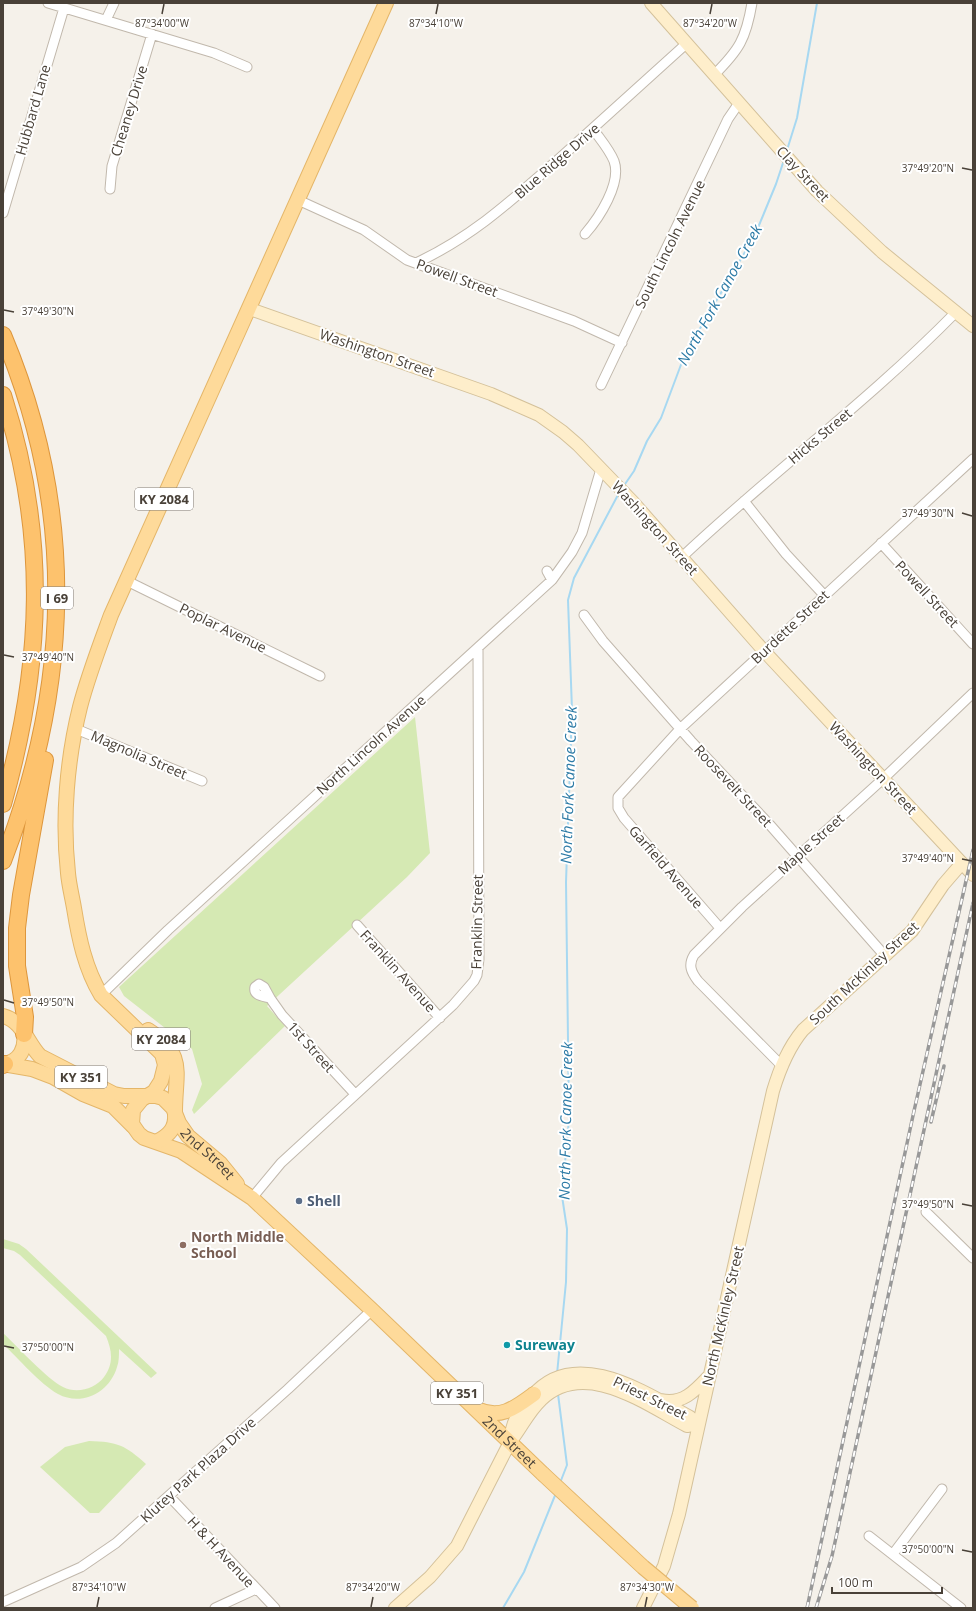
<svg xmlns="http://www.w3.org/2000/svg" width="976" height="1611" font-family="'Open Sans',sans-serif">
<rect width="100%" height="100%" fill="#f5f1ea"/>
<path fill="#d5e9b3" d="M 415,717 L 430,853 L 407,877 L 267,1006 L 285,1026 L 194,1114 L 192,1110 L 202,1084 L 192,1049 L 124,996 L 119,987 Z
M 3,1239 L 19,1244 L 26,1249 L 157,1373 L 151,1378 L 119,1349 C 119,1355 119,1362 117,1367 C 110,1392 82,1407 58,1394 C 40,1384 18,1358 3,1344 L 3,1333 C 18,1347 47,1379 63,1387 C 77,1394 95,1389 104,1377 C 114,1363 112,1351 106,1336 L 20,1255 L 14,1251 L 3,1248 Z
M 89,1441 C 118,1442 125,1445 146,1464 L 99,1513 L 90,1513 L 40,1467 L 65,1447 Z"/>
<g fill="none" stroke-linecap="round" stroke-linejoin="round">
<path stroke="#a7d8f1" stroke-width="2" d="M 787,150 L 797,118 L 817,3
M 623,487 L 634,471 L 647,441 L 661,418 L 685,354 L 755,235 L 776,184 L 784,160
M 557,1374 L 566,1282 L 567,1229 L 562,1196 L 569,1119 L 566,882 L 572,710 L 568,600 L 574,578 L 619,493
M 558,1394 L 567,1465 L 560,1483
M 503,1608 L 524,1572 L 556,1493"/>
<g stroke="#c1b8ac" stroke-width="11">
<path id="street" d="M 48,3 L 214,53 L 247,67
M 106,20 L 114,3
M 714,75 C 739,50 746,39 752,3
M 110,189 L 112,166 L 152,34
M 298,200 L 364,230 L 407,260 L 574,321 L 622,343
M 3,213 L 64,8
M 585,234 C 599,218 622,183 614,161 C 609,149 600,139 593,129
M 416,263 C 474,236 513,199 560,158 C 602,120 644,82 686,44
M 601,385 L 728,119 L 739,103
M 744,501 L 786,554 L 824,595
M 881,543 L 973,644
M 682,557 C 771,473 870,400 956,312
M 547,571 L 552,580
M 127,581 L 320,676
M 584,615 L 603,641 L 691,741 L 770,825 L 885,956
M 76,729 L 202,781
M 357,925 L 440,1018
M 720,928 L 624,818 L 618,808 L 618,797 L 681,728 L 973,459
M 259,984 L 264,987 L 270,998 C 263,996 253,996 255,987 Z
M 101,995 L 168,930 L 552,580 L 572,552 L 582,533 L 601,469
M 270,998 L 282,1015 L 355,1094
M 781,1065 L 698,981 C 691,972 688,965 694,955 L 742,907 L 884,778 L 973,693
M 252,1198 L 281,1163 L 453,1005 L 474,981 L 477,975 L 479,959 L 478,648
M 926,1212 L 973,1258
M 169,1496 L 275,1608
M 869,1536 L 961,1608
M 893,1554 L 942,1489
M 3,1602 L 81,1567 L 116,1543 L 288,1389 L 372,1310
M 215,1608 L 256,1589"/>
</g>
<g stroke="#d4c19a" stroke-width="14">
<path id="secondary" d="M 651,3 L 817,191 L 882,252 L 973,326
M 250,309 L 491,394 L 539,415 L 563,432 L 578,445 L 633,502 L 764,651 L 973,875
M 661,1400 C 682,1405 695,1391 708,1377
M 510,1442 C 512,1420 518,1413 532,1396 C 575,1345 646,1393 690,1417 L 698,1424
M 395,1608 L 430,1577 L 457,1546 L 510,1442 C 521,1429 528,1412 541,1400 C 584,1358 645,1404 687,1426 L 698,1424
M 643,1608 L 664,1566 L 679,1514 L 773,1091 C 780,1068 788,1048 803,1030 L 912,931 L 943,885 L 962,863"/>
</g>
<g stroke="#e4b669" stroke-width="16">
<g id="primary">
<path id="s1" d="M 386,3 L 111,615 C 100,645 88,676 80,707 C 67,759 62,819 68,873 C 69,885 72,896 74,908 C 79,939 85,968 101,995 L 158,1050 L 162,1054 L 165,1065 L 161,1081 L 154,1092 L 142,1099 L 133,1110 L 132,1124 L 139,1134 L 144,1138 L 181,1151 L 252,1198 L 372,1310 L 543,1474"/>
<path id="s2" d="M 3,1016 C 23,1021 27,1043 40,1056 L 114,1094 L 124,1096 L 156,1096 L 163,1098 L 173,1108 L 179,1123 L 188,1136 L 220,1163 L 237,1184"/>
<path d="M 148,1030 C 187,1055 175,1072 175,1112"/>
<path d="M 3,1064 L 32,1069 L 53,1077 L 83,1094 L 113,1106 L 133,1126"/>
<path d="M 5,1064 C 20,1061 26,1048 24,1034"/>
<path d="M 158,1141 C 169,1135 176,1128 175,1115"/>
<path d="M 477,1409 C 500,1420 515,1408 534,1394"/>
</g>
</g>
<g stroke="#dd963c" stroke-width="18">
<path id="highway" d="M 3,335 C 77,511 71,685 3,861
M 3,395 C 48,535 43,664 3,804
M 24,1034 L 25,1017 L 17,966 L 17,928 L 21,895 L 45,760
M 3,1065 L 5,1064"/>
</g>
<use href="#street" stroke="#fff" stroke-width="9"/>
<use href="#secondary" stroke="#feeecb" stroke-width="12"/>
<use href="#primary" stroke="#feda9a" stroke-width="14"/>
<use href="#highway" stroke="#fdc26d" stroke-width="16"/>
<g stroke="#989898" stroke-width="3.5">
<path id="rail" d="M 931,1122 L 944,1066
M 807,1608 L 914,1111 L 973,850
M 816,1608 L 832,1556 L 973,903"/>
</g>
<use href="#rail" stroke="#fff" stroke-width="2" stroke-dasharray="6" stroke-linecap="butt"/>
<g stroke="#e4b669" stroke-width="16" stroke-linecap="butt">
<path id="primary-bridge" d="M 543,1474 L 643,1567 L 692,1608"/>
</g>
<use href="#primary-bridge" stroke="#feda9a" stroke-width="14"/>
</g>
<path fill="none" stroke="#494138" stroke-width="1.5" d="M 162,14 L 164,4M 436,14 L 438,4M 710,14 L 712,4M 962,168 L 972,170M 4,310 L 14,312M 962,513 L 972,516M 4,655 L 14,657M 962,859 L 972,861M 4,1000 L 14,1003M 962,1204 L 972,1206M 4,1346 L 14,1348M 962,1550 L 972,1552M 97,1607 L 99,1597M 371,1607 L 373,1597M 645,1607 L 647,1597"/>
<circle fill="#5c6f8a" stroke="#fff" stroke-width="1.5" cx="299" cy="1201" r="4"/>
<circle fill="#8d6e63" stroke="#fff" stroke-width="1.5" cx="183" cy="1245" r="4"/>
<circle fill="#0f9aa8" stroke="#fff" stroke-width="1.5" cx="507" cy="1345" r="4"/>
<g text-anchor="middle" stroke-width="4" stroke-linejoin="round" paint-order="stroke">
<g fill="#fff" stroke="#807a74" stroke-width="1">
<rect x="135" y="488" width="58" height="22" rx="3"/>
<rect x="41" y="587" width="32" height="22" rx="3"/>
<rect x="132" y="1028" width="58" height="22" rx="3"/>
<rect x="55" y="1066" width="52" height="22" rx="3"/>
<rect x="431" y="1382" width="52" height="22" rx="3"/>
</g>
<g font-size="13" font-weight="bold" fill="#494138">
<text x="164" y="504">KY 2084</text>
<text x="57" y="603">I 69</text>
<text x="161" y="1044">KY 2084</text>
<text x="81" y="1082">KY 351</text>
<text x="457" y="1398">KY 351</text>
</g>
<g font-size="14" fill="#494138" stroke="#fff">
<text transform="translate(33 110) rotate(-74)" y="5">Hubbard Lane</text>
<text transform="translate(129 111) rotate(-73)" y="5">Cheaney Drive</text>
<text transform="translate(557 161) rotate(-41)" y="5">Blue Ridge Drive</text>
<text transform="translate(803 174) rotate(47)" y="5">Clay Street</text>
<text transform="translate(670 244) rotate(-64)" y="5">South Lincoln Avenue</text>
<text transform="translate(457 278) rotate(20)" y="5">Powell Street</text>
<text transform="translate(377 353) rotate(19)" y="5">Washington Street</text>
<text transform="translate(820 436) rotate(-40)" y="5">Hicks Street</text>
<text transform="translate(655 528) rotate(48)" y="5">Washington Street</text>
<text transform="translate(927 594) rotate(47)" y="5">Powell Street</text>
<text transform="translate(790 627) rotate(-43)" y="5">Burdette Street</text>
<text transform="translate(223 628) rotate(26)" y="5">Poplar Avenue</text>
<text transform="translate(371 745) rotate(-42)" y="5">North Lincoln Avenue</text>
<text transform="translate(139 755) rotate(23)" y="5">Magnolia Street</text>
<text transform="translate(873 768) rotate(47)" y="5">Washington Street</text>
<text transform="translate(733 786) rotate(47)" y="5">Roosevelt Street</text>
<text transform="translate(811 844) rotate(-42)" y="5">Maple Street</text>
<text transform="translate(666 867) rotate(49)" y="5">Garfield Avenue</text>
<text transform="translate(477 922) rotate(-89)" y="5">Franklin Street</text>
<text transform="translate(398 971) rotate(48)" y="5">Franklin Avenue</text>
<text transform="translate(864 973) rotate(-43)" y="5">South McKinley Street</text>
<text transform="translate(311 1047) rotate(48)" y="5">1st Street</text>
<text dy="5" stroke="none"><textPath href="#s2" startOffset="261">2nd Street</textPath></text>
<text transform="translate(723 1316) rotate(-77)" y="5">North McKinley Street</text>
<text transform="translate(650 1398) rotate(26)" y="5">Priest Street</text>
<text dy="5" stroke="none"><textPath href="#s1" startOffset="1728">2nd Street</textPath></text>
<text transform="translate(198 1470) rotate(-42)" y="5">Klutey Park Plaza Drive</text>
<text transform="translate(221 1552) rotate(47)" y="5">H &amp; H Avenue</text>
</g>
<g font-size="14" font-weight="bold" fill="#4e5e75" stroke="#fff" text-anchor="start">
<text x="307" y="1206">Shell</text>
</g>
<g font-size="14" font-weight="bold" fill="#785e54" stroke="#fff" text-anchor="start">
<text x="191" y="1242">North Middle<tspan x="191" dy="16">School</tspan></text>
</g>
<g font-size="14" font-weight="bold" fill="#0d838f" stroke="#fff" text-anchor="start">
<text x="515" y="1350">Sureway</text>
</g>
<g font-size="15" font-style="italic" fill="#2d7ba6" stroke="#fff">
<text transform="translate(720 295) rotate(-61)" y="5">North Fork Canoe Creek</text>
<text transform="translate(569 785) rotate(-88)" y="5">North Fork Canoe Creek</text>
<text transform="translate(566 1121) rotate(-89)" y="5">North Fork Canoe Creek</text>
</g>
</g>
<g font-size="10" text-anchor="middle" fill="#494138" stroke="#fff" stroke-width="4" stroke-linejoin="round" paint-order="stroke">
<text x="162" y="27">87°34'00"W</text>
<text x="436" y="27">87°34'10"W</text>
<text x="710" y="27">87°34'20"W</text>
<text x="928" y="172">37°49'20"N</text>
<text x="48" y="315">37°49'30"N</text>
<text x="928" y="517">37°49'30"N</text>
<text x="48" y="661">37°49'40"N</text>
<text x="928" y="862">37°49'40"N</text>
<text x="48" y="1006">37°49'50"N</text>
<text x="928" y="1208">37°49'50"N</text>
<text x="48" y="1351">37°50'00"N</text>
<text x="928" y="1553">37°50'00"N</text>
<text x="99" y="1591">87°34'10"W</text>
<text x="373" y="1591">87°34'20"W</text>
<text x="647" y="1591">87°34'30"W</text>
</g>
<rect width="976" height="1611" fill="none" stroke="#494138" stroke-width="8"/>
<path d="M832 1587v6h110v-6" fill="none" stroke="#494138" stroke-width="2"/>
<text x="838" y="1587" font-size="12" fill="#494138" stroke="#ffffff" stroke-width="3" paint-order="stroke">100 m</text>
</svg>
